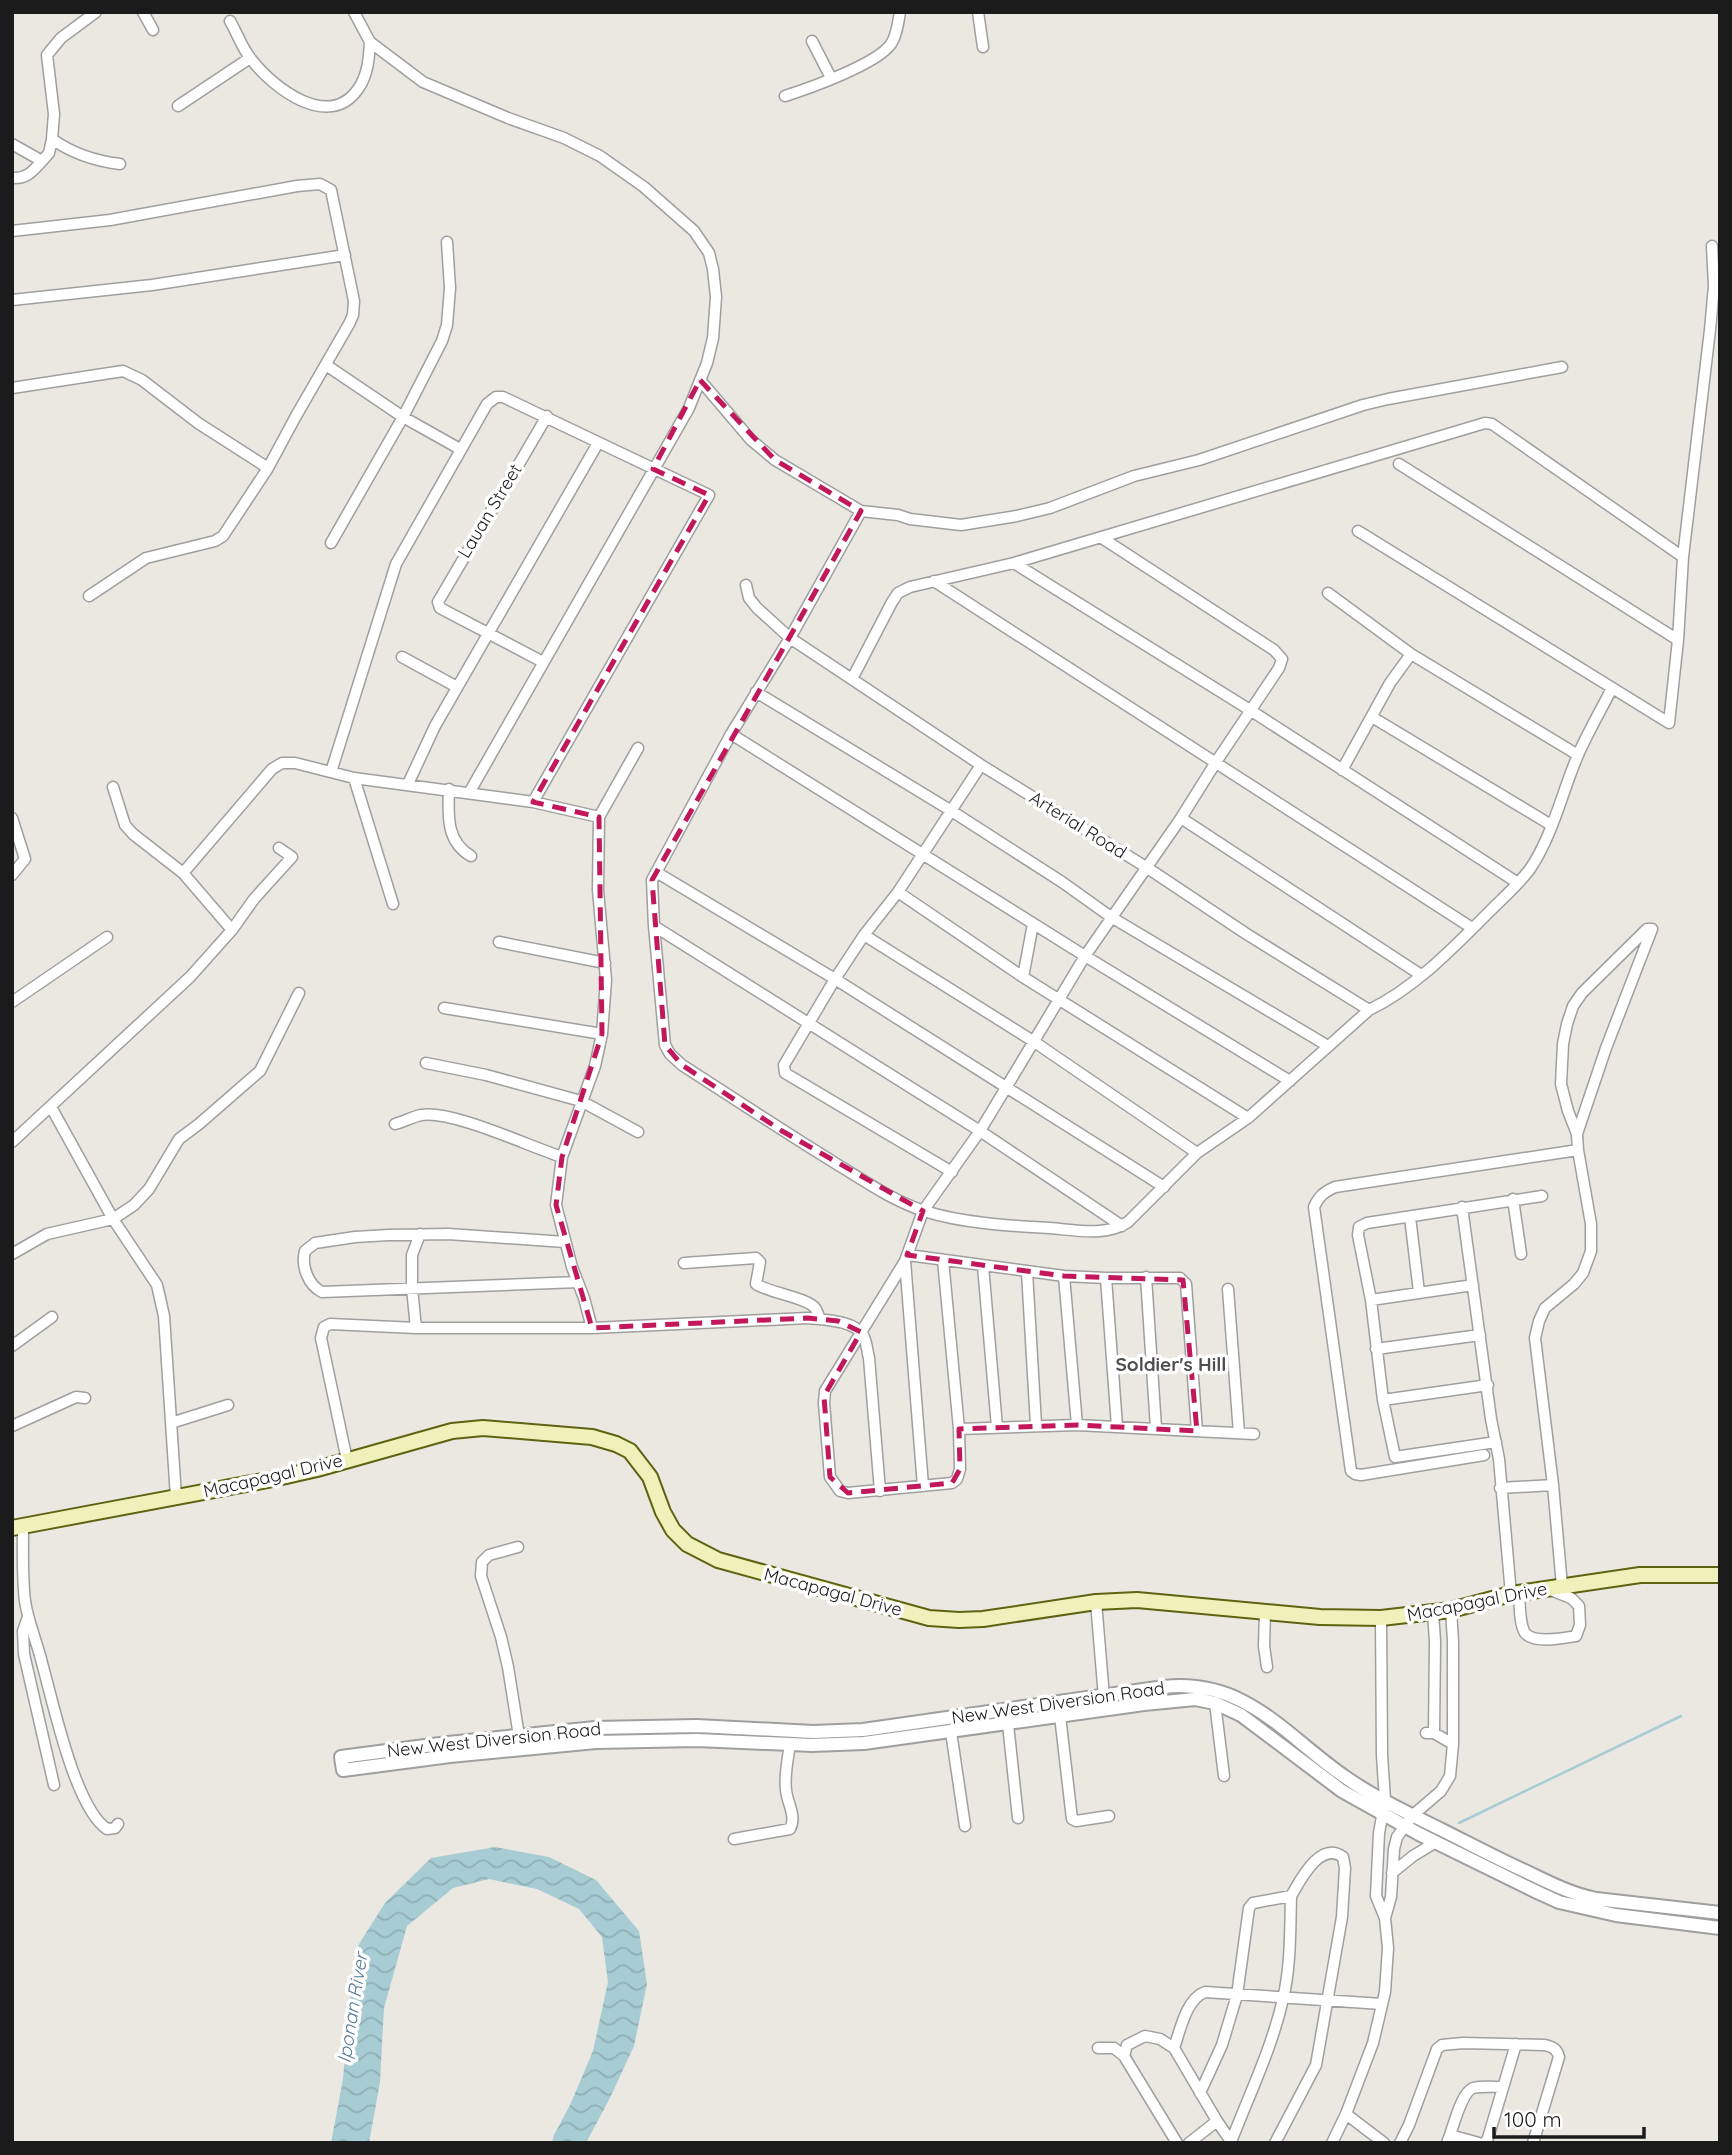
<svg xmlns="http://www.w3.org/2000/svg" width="1732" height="2155" font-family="Quicksand,sans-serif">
<defs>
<pattern id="water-waves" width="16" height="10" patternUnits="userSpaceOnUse" patternTransform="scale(1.75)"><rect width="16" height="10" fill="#a7ccd4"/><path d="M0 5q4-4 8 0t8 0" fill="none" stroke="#8fafb5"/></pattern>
</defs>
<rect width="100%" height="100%" fill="#ebe8e2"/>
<path fill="url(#water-waves)" d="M 495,1847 L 549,1857 L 596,1880 L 639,1931 L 647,1984 L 634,2046 L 610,2098 L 586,2143 L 552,2143 L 554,2135 L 570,2105 L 593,2051 L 608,1982 L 602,1937 L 579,1909 L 537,1889 L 489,1879 L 453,1888 L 407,1926 L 384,2008 L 380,2082 L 369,2143 L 331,2143 L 343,2079 L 351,1992 L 359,1944 L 385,1903 L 431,1858 Z"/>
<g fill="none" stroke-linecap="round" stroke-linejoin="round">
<path stroke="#a7ccd4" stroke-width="2.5" d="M 1459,1823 L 1681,1716"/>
<g stroke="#9f9f9f" stroke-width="13">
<path id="minor" d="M 96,12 L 61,38 L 47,55 L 54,114 L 52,139 C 73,154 95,161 120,164
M 143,12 L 153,30
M 354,12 L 370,42 L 423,82 L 508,118 L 564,138 L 600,156 L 644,187 L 694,231 L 709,253 L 713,269 L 716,297 L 713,338 L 707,363 L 689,408 L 469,793
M 978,12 L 983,47
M 230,21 C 237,33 242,48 251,59 C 273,88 329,131 358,89 C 368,75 369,58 370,42
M 812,41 L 831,78
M 785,96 C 810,88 877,64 891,44 C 897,35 898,23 900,12
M 178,106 L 250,58
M 12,144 L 42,161 L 49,153 L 52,139
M 12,178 C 27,179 33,171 42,161
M 12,231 L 110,220 L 297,186 L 320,184 L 331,190 L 354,301 L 353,315 L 349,324 L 296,416 L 268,468 L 223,536 L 215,541 L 146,558 L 89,596
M 12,300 L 152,285 L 345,255
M 326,365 L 403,417 L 460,449
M 700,380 L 751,440 L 775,460 L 861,511 L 790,638 L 731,734 L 652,880 L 654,926 L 665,1045 L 670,1054 L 682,1065 C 733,1098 783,1131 835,1163 C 863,1180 891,1200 924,1211 C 962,1223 1010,1226 1050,1228 C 1076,1230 1105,1237 1128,1222 L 1197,1153 L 1248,1118 L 1369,1010 C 1415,988 1453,948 1489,912 C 1503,898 1518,885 1530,869 C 1553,835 1562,792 1578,755 C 1588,732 1601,710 1612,688
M 12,388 L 123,371 L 142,380 L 198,423 L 268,468
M 1399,464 L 1678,640
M 861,511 L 898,515 L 910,519 L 961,525 L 1017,516 L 1050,508 L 1134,476 L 1199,460 L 1363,405 L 1388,399 L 1562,367
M 1358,531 L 1669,723 L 1678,640 L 1683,557 L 1710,330 L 1714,286 L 1712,246
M 331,543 L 403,417 L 442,341 L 447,325 L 450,288 L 447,242
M 1014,563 L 1250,710 L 1518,883
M 934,581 L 1472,928
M 746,585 L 749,598 L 757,608 L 790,638 L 981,765 L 1146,867 L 1245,933 L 1369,1010
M 1328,593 L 1411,654 L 1578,755
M 402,657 L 457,687
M 543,662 L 440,608 L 438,602 L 547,416
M 852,679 L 892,602 L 898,593 L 910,587 L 1014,563 L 1485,423 L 1492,424 L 1683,557
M 756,692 L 950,810 L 1062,882 L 1111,917 L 1328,1046
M 1372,717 L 1551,825
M 731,734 L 1085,956 L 1290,1081
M 1342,770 L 1390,683 L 1411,654
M 331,772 L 396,564 L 487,404 L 496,397 L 503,397 L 709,495 L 533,802
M 354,778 L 393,904
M 408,784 L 435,726 L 598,443
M 113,787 L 125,825 L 133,834 L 183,873 L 232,930
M 449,789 C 448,815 446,842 471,856
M 12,818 L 25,859 L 12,875
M 1181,818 L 1421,975
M 656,872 L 835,979 L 1164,1187
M 183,873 L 272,769 L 282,763 L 295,763 L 354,778 L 533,802 L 599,817
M 898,892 L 1023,977 L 1248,1118
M 654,926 L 980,1131 L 1122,1226
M 864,935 L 1033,1041 L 1197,1153
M 499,942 L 605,963
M 1023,977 L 1033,924
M 12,1002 L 107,937
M 444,1008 L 602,1034
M 426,1063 L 486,1075 L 581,1101 L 638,1132
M 51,1107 L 113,1219 L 157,1285 L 164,1316 L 176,1497
M 395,1124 C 403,1122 412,1117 421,1115 C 453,1110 528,1146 562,1157
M 1577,1134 L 1606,1048 L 1652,929
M 12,1142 L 190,977 L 232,930 L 254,899 L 292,857 L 279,848
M 952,1172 L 785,1073 L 784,1065 L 835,979 L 864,935 L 898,892 L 981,765
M 1513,1199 L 1521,1254
M 1462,1207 L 1491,1419 L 1499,1459 L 1511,1594
M 1410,1217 L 1419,1292
M 565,1242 L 448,1234 L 389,1235 L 355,1237 L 315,1243 L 305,1251 C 301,1266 308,1285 322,1292 L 578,1282
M 12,1254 L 47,1234 L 113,1219 L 134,1205 L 149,1189 L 179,1139 L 199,1124 L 260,1071 L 299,993
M 908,1255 L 1064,1276 L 1106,1278 L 1180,1278 L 1186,1284 L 1197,1431
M 943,1260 L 959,1429 L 960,1469 L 957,1479 L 952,1483 L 848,1493 L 840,1491 L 830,1477 L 824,1403 L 825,1391 L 905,1261 L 923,1211 L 980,1131 L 1085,956 L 1181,818 L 1216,762 L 1279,668 L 1282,659 L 1274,650 L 1102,538
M 905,1261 L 923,1486
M 684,1263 L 756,1258 L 760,1262 L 756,1284 C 770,1293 808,1298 815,1308 C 818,1311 818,1316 820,1319
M 983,1266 L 997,1427
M 1027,1272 L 1036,1425
M 1064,1276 L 1077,1425
M 1146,1277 L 1156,1428
M 1106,1278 L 1117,1426
M 1228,1289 L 1239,1433
M 1371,1300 L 1473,1285
M 416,1328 L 412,1288 L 412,1255 L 420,1234
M 592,1328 L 584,1298 L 572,1267 L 556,1205 L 562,1157 L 595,1066 L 602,1034 L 606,980 L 598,890 L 599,817 L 638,748
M 12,1346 L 52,1317
M 1376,1349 L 1480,1335
M 1383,1400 L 1488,1385
M 171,1423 L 228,1405
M 12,1426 L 76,1397 L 85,1398
M 959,1429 L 1077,1425 L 1254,1434
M 1496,1442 L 1395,1457 L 1383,1400 L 1371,1300 L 1358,1235 L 1359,1227 L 1367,1223 L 1542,1196
M 1484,1455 L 1361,1475 L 1355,1474 L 1351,1471 L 1314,1207 C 1319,1196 1324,1192 1335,1187 L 1578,1150
M 347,1460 L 321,1338 L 324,1327 L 330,1324 L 416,1328 L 592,1328 L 808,1318 C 824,1320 853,1320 863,1335 C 867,1342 867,1351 869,1358 L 880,1491
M 1500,1488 L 1553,1485
M 23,1526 C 23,1551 22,1576 25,1601 C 28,1622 37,1642 42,1663 C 53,1702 75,1808 107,1829 L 115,1828 L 118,1824
M 518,1547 L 489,1555 L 482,1562 L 481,1576 L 501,1637 L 508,1667 L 519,1736
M 1562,1586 L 1553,1485 L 1535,1338 L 1539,1321 L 1545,1308 L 1574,1284 L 1583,1273 L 1591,1251 L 1591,1224 L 1578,1150 L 1577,1134 L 1568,1111 L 1561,1084 L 1563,1044 L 1567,1024 L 1573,1006 L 1582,993 L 1647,929 L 1652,929
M 1519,1592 C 1520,1604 1519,1623 1525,1633 C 1534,1644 1565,1638 1576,1636 L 1580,1625 L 1579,1606 L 1571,1598 L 1548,1589
M 1096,1602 L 1105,1709
M 1265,1612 L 1264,1646 L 1267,1667
M 1433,1613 L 1435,1641 L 1434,1733
M 28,1617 L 23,1631 L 24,1654 L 54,1785
M 1215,1703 L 1224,1776
M 1060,1716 L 1072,1819 L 1076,1821 L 1109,1816
M 1008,1724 L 1018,1818
M 951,1732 L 965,1826
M 1426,1733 L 1434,1733 L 1453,1744
M 734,1839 L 790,1829 C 797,1816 787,1803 786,1790 C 784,1775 788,1759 790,1744
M 1392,1873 L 1413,1856 L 1436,1842
M 1385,1918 L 1391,1897 L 1394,1849 L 1397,1837 L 1413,1815 L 1441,1791 L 1450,1776 L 1453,1744 L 1453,1641 L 1451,1610
M 1098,2048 L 1114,2048 L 1124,2056 L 1177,2143
M 1174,2048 C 1180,2031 1186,1999 1205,1992 L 1382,2004
M 1124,2056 L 1127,2045 L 1145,2036 L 1160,2039 L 1174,2048 L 1217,2121 L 1232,2143
M 1200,2093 L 1222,2045 L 1237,1995 L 1249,1908 L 1253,1903 L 1291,1896 C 1300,1881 1320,1840 1343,1857 L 1345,1868 L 1342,1917 L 1316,2065 L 1275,2143
M 1346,2114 L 1384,2143
M 1450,2135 C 1454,2124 1462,2092 1473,2088 C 1482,2086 1493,2087 1503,2087
M 1231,2142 C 1249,2095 1272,2048 1283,1999 C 1291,1965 1290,1930 1291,1896
M 1189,2143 L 1217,2121
M 1332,2143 L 1346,2114 L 1373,2043 L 1385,1992 L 1388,1948 L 1385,1918 L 1376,1896 L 1379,1833 L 1385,1800 L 1382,1755 L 1381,1618
M 1400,2143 L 1409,2125 L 1437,2049 L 1442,2045 L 1463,2043 L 1545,2045 C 1553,2047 1557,2049 1559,2057 L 1533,2143
M 1447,2143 L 1450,2135 L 1479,2143
M 1485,2143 L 1488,2138 L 1516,2044"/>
</g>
<g stroke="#9f9f9f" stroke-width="16">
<path id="tertiary" d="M 1720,1913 L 1596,1899 C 1571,1894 1550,1883 1527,1872 C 1498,1859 1470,1844 1442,1830 C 1410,1814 1377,1799 1348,1779 C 1286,1737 1247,1678 1164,1687 L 863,1730 L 813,1732 L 697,1726 L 595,1728 L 448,1743 L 341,1757 L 343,1770 L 450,1756 L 596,1742 L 697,1740 L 812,1745 L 864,1743 L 1144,1704 L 1195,1699 L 1215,1703 L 1241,1715 L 1342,1791 L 1419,1834 L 1537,1892 L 1559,1902 L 1616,1915 L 1720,1928"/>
</g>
<g stroke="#5d6311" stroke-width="18">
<path id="secondary" d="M 12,1528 L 273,1479 L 317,1469 L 452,1431 L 483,1428 L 592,1437 L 616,1444 L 630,1451 L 650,1477 L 663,1512 L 673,1530 L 687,1544 L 718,1560 L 929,1618 L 959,1620 L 983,1619 L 1096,1602 L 1137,1600 L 1320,1617 L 1381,1618 L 1451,1610 L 1511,1594 L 1640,1575 L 1720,1575"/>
</g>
<use href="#minor" stroke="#fff" stroke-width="10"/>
<use href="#tertiary" stroke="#fff" stroke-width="12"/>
<use href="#secondary" stroke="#f0f1ba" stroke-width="14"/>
</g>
<path fill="none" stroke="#c2185b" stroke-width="5" stroke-dasharray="14 9" stroke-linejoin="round" d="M 700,380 L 775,460 L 861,511 L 652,880 L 665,1045 L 682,1065 L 782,1131 L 923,1211 L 907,1255 L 1064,1276 L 1183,1280 L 1197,1431 L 1077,1425 L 959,1429 L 960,1469 L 952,1483 L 848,1493 L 830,1477 L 824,1396 L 861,1332 L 838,1321 L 808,1318 L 592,1328 L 556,1205 L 562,1157 L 602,1034 L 599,817 L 533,802 L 709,495 L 653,469 Z"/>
<g text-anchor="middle" stroke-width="7" stroke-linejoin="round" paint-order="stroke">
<g font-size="18" fill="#1b1b1b" stroke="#fff">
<text transform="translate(490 511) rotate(-59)" y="6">Lauan Street</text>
<text transform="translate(1078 825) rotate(32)" y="6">Arterial Road</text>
<text transform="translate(273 1476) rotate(-13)" y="6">Macapagal Drive</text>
<text transform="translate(833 1592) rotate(15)" y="6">Macapagal Drive</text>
<text transform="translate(1477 1602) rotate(-11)" y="6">Macapagal Drive</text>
<text transform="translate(1058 1703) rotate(-8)" y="6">New West Diversion Road</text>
<text transform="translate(494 1740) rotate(-6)" y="6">New West Diversion Road</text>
</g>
<g font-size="19" font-weight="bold" fill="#4e4e4e" stroke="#fff">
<text x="1171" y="1371">Soldier's Hill</text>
</g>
<g font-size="19" font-style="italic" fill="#517797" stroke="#fff">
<text transform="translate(352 2008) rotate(-81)" y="7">Iponan River</text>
</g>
</g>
<rect width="1732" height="2155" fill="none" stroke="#1b1b1b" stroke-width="28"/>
<path d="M1494 2127v10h150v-10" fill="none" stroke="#1b1b1b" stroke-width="3.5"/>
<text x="1504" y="2127" font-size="21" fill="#1b1b1b" stroke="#ffffff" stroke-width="5" paint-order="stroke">100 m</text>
</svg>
